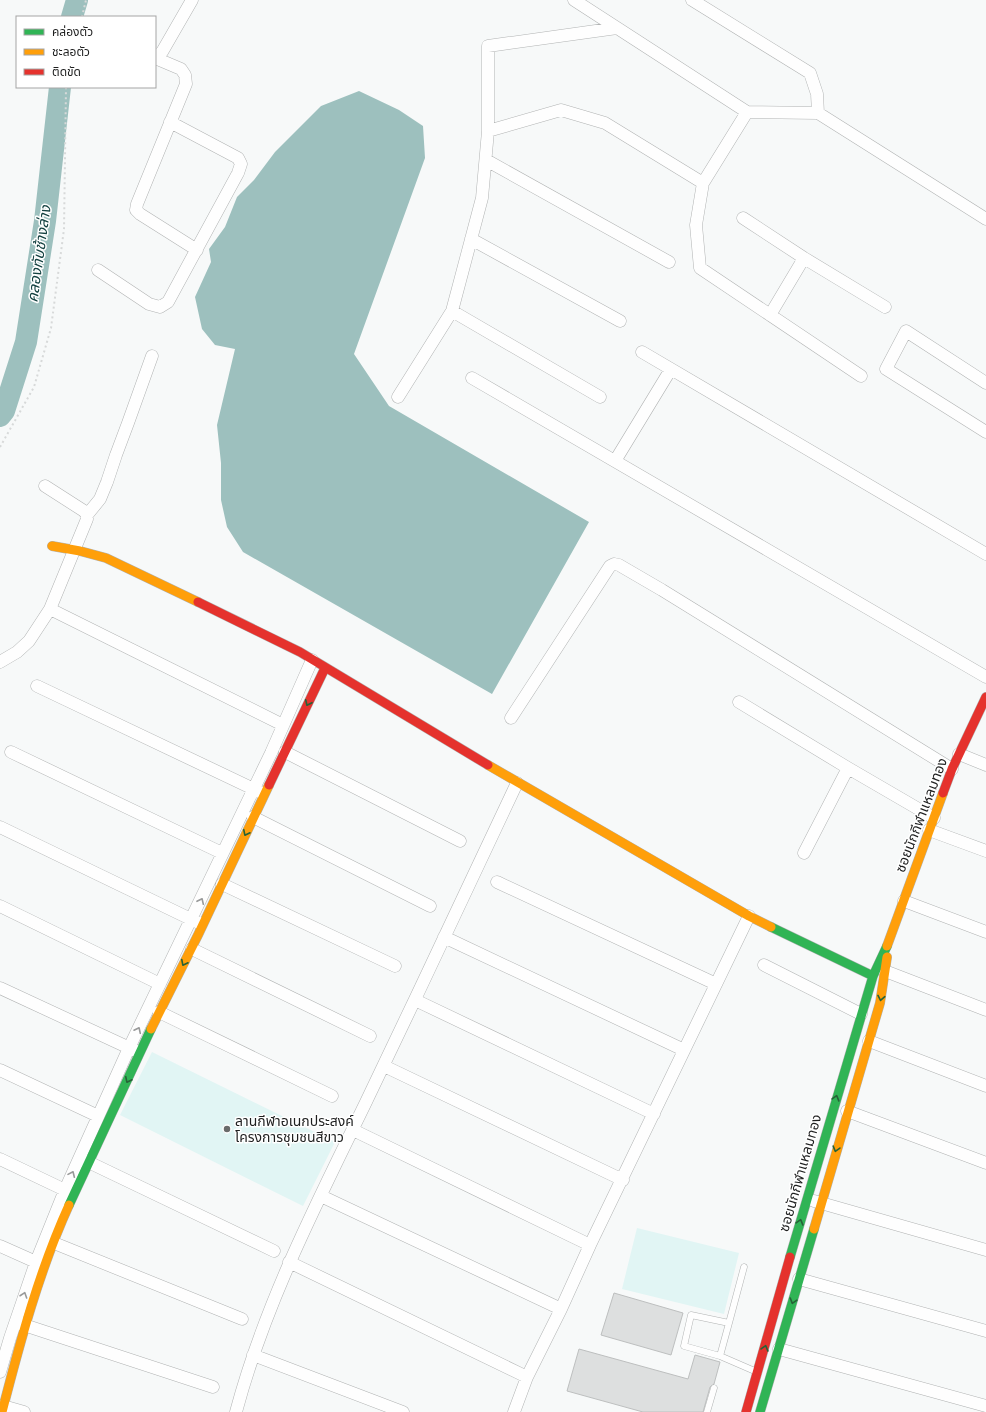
<svg xmlns="http://www.w3.org/2000/svg" width="986" height="1412" font-family="Montserrat,'Noto Sans Thai',sans-serif">
<rect width="100%" height="100%" fill="#f7f9f9"/>
<path fill="#e1f5f4" d="M 152,1052 L 335,1142 L 303,1206 L 120,1115 Z
M 637,1228 L 739,1253 L 724,1314 L 622,1289 Z"/>
<path fill="#9dc0be" d="M 359,91 L 399,110 L 423,126 L 425,158 L 354,354 L 389,406 L 589,522 L 492,694 L 243,552 L 227,527 L 221,500 L 221,463 L 217,425 L 235,349 L 215,345 L 202,329 L 195,297 L 211,262 L 209,249 L 225,227 L 237,197 L 254,180 L 275,152 L 321,106 Z"/>
<g fill="none" stroke-linecap="round" stroke-linejoin="round">
<path stroke="#9dc0be" stroke-width="22" d="M 72,17 L 77,0
M 0,416 L 4,411 L 26,342 L 45,221 L 60,87"/>
</g>
<path fill="#dddfdf" stroke="#bdbfbf" d="M 614,1293 L 683,1313 L 671,1355 L 601,1335 Z
M 579,1349 L 688,1379 L 695,1355 L 720,1362 L 714,1384 L 710,1387 L 703,1412 L 643,1412 L 567,1391 Z"/>
<g fill="none" stroke-linecap="round" stroke-linejoin="round">
<g stroke="#b1b3b3" stroke-width="7">
<path id="lane" d="M 729,1323 L 744,1267
M 720,1356 L 729,1323 L 691,1315 L 684,1346 L 720,1356 L 757,1372
M 707,1412 L 714,1388"/>
</g>
<g stroke="#b1b3b3" stroke-width="13">
<path id="street" d="M 574,0 L 747,112 L 818,113 L 986,219
M 692,0 L 810,73 L 817,94 L 818,113
M 155,57 L 162,52 L 192,0
M 155,58 L 181,69 L 185,75 L 186,84 L 137,204 L 136,210 L 140,214 L 197,250
M 747,112 L 703,183 L 696,225 L 700,268 L 861,376
M 488,131 L 561,110 L 605,123 L 703,183
M 486,160 L 669,262
M 743,218 L 804,258 L 885,307
M 471,239 L 620,321
M 98,270 L 149,304 L 160,307 L 168,302 L 238,173 L 241,164 L 238,158 L 170,122
M 452,311 L 600,397
M 770,315 L 804,258
M 642,352 L 986,554
M 472,378 L 986,677
M 986,383 L 906,331 L 886,369 L 986,432
M 398,397 L 452,311 L 482,198 L 488,131 L 488,46 L 617,28
M 615,461 L 671,369
M 87,515 L 100,499 L 107,482 L 116,455 L 128,423 L 152,356
M 50,609 L 283,725
M 0,662 L 17,652 L 29,641 L 50,609 L 87,519 L 87,515 L 84,511 L 45,486
M 37,686 L 260,792
M 739,702 L 848,768 L 934,818
M 511,718 L 610,566 L 614,564 L 619,565 L 662,590 L 952,769
M 11,752 L 222,853
M 285,752 L 460,841
M 959,754 L 986,765
M 253,817 L 430,906
M 0,827 L 199,923
M 929,830 L 986,851
M 804,853 L 848,768
M 497,882 L 716,984
M 222,884 L 395,966
M 904,901 L 986,932
M 0,906 L 160,984
M 444,937 L 684,1050
M 192,949 L 370,1036
M 764,965 L 861,1014
M 885,971 L 986,1010
M 0,988 L 136,1051
M 415,1000 L 654,1114
M 159,1012 L 332,1096
M 869,1041 L 986,1086
M 384,1066 L 623,1180
M 0,1070 L 98,1116
M 847,1111 L 986,1163
M 353,1130 L 590,1245
M 0,1159 L 65,1190
M 82,1159 L 274,1251
M 321,1196 L 561,1309
M 814,1201 L 986,1250
M 54,1243 L 242,1319
M 0,1246 L 36,1262
M 289,1262 L 527,1377
M 799,1279 L 986,1331
M 18,1323 L 213,1387
M 779,1349 L 986,1406
M 253,1355 L 403,1412
M 0,1372 L 10,1338 L 36,1262 L 65,1190 L 129,1048 L 271,753 L 312,660
M 3,1406 L 24,1412
M 236,1412 C 265,1303 317,1203 366,1102 C 417,996 467,889 517,783
M 514,1412 L 527,1377 L 561,1309 L 590,1245 L 749,916"/>
</g>
<g stroke="#b1b3b3" stroke-width="10">
<path id="fast" d="M 771,927 L 873,976
M 69,1205 L 151,1029
M 790,1257 L 873,976 L 887,946
M 760,1412 L 814,1229"/>
</g>
<g stroke="#b1b3b3" stroke-width="10">
<path id="slow" d="M 52,546 L 80,551 L 106,558 L 198,602
M 488,765 L 749,916 L 771,927
M 887,946 L 943,793
M 151,1029 L 198,935 L 269,785
M 814,1229 L 880,1003 L 887,957
M 2,1412 C 20,1342 39,1271 69,1205"/>
</g>
<g stroke="#b1b3b3" stroke-width="10">
<path id="jam" d="M 198,602 L 300,652 L 488,765
M 269,785 L 325,668
M 943,793 L 952,769 L 986,697
M 746,1412 L 790,1257"/>
</g>
<path stroke="#d7d9d9" stroke-width="2" stroke-dasharray="2 3" stroke-linecap="butt" d="M 82,17 L 86,0
M 0,447 L 34,387 L 51,328 L 64,229 L 66,87"/>
<use href="#lane" stroke="#fefefe" stroke-width="6"/>
<use href="#street" stroke="#fefefe" stroke-width="12"/>
<use href="#fast" stroke="#30b455" stroke-width="9"/>
<use href="#slow" stroke="#ff9f0a" stroke-width="9"/>
<use href="#jam" stroke="#e5322d" stroke-width="9"/>
</g>
<defs><path id="oneway-chevron" d="M-2-3.5L2.5 0L-2 3.5" fill="none" stroke-width="1.6" stroke-linecap="round" stroke-linejoin="round"/></defs>
<g stroke="#266237">
<use href="#oneway-chevron" transform="translate(308 703) rotate(115)"/>
<use href="#oneway-chevron" transform="translate(246 833) rotate(116)"/>
<use href="#oneway-chevron" transform="translate(184 963) rotate(117)"/>
<use href="#oneway-chevron" transform="translate(881 998) rotate(101)"/>
<use href="#oneway-chevron" transform="translate(128 1080) rotate(116)"/>
<use href="#oneway-chevron" transform="translate(836 1098) rotate(-74)"/>
<use href="#oneway-chevron" transform="translate(836 1149) rotate(106)"/>
<use href="#oneway-chevron" transform="translate(800 1222) rotate(-74)"/>
<use href="#oneway-chevron" transform="translate(793 1301) rotate(107)"/>
<use href="#oneway-chevron" transform="translate(765 1348) rotate(-74)"/>
</g>
<g stroke="#999a9a">
<use href="#oneway-chevron" transform="translate(201 901) rotate(-65)"/>
<use href="#oneway-chevron" transform="translate(138 1030) rotate(-64)"/>
<use href="#oneway-chevron" transform="translate(72 1174) rotate(-66)"/>
<use href="#oneway-chevron" transform="translate(24 1295) rotate(-71)"/>
</g>
<circle fill="#6a6b6b" stroke="#fff" stroke-width="1.5" cx="227" cy="1129" r="4"/>
<g text-anchor="middle" stroke-width="3" stroke-linejoin="round" paint-order="stroke">
<g font-size="14" fill="#1e1f1f" stroke="#fff">
<text transform="translate(921 815) rotate(-69)" y="5">ซอยนักกีฬาแหลมทอง</text>
<text transform="translate(800 1173) rotate(-74)" y="5">ซอยนักกีฬาแหลมทอง</text>
</g>
<g font-size="14" fill="#1e1f1f" stroke="#fff" text-anchor="start">
<text x="235" y="1126">ลานกีฬาอเนกประสงค์<tspan x="235" dy="16">โครงการชุมชนสีขาว</tspan></text>
</g>
<g font-size="15" font-style="italic" fill="#134140" stroke="#fff">
<text transform="translate(39 254) rotate(-82)" y="5">คลองทับช้างล่าง</text>
</g>
</g>
<rect x="16" y="16" width="140" height="72" fill="#ffffff" stroke="#a5a5a5"/>
<rect x="24" y="29" width="20" height="6" fill="#30b455" stroke="#a5a5a5"/>
<text x="52" y="36" font-size="12" fill="#1e1f1f">คล่องตัว</text>
<rect x="24" y="49" width="20" height="6" fill="#ff9f0a" stroke="#a5a5a5"/>
<text x="52" y="56" font-size="12" fill="#1e1f1f">ชะลอตัว</text>
<rect x="24" y="69" width="20" height="6" fill="#e5322d" stroke="#a5a5a5"/>
<text x="52" y="76" font-size="12" fill="#1e1f1f">ติดขัด</text>
</svg>
